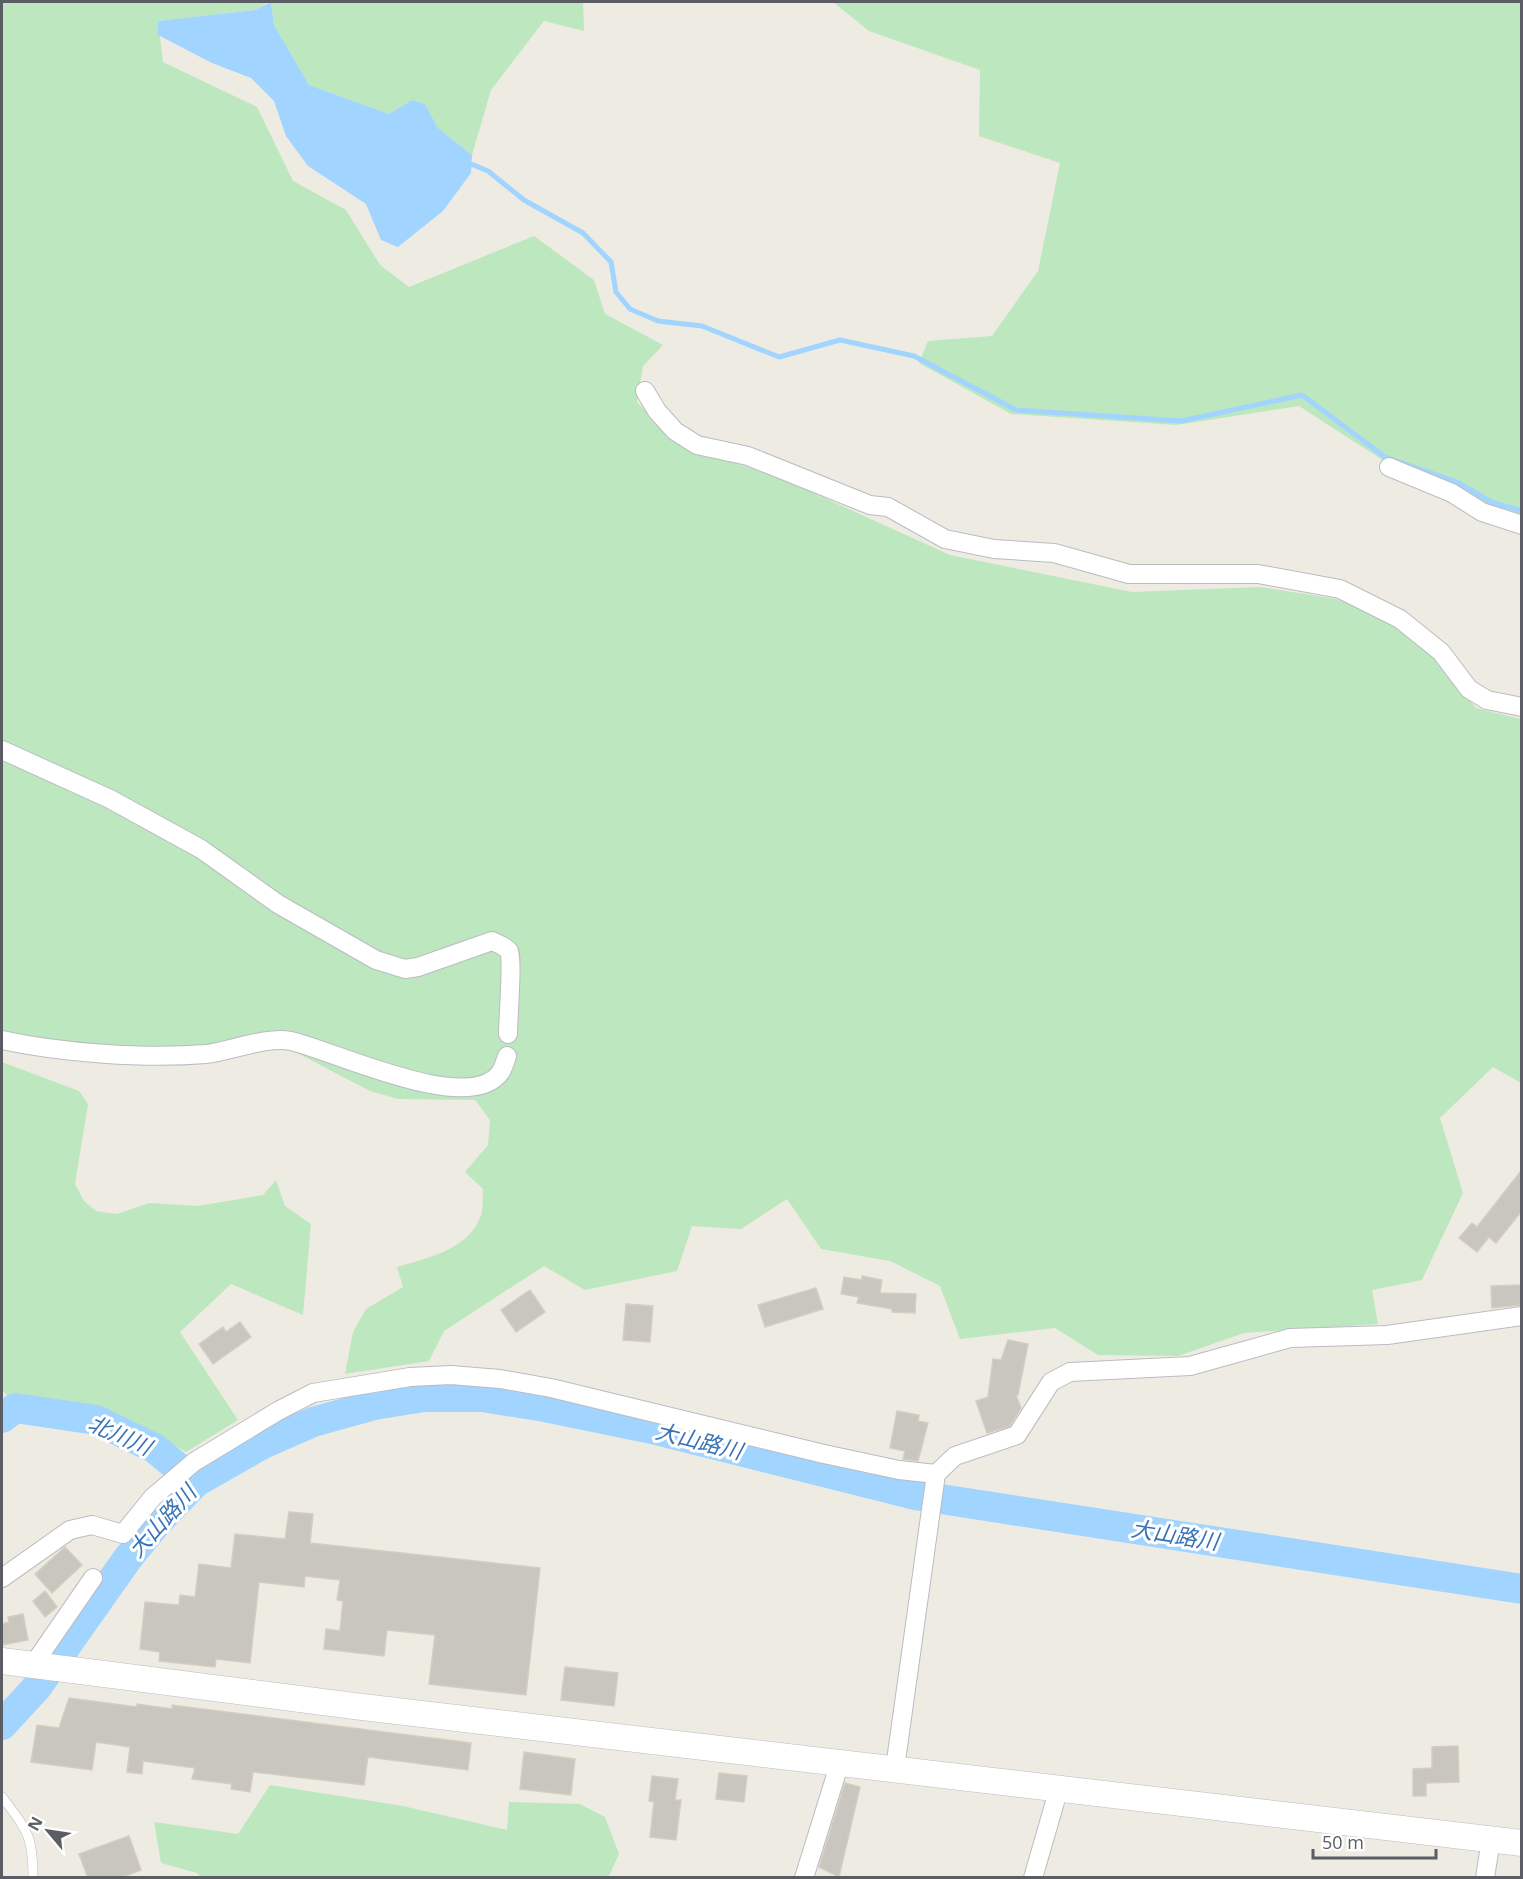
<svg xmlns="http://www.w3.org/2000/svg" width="1523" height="1879" font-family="'Open Sans','Noto Sans JP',sans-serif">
<rect width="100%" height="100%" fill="#eeece2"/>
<path fill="#bde7be" d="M 2,2 L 269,2 L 255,10 L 158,21 L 163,62 L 257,107 L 293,181 L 346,210 L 380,265 L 409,287 L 534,236 L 594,280 L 605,314 L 663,345 L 643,366 L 637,402 L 680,445 L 776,476 L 950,555 L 1132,592 L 1260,587 L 1337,599 L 1394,625 L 1436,659 L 1476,708 L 1521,719 L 1521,1083 L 1493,1067 L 1440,1118 L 1463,1193 L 1422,1280 L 1372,1290 L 1378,1324 L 1244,1333 L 1178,1356 L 1098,1355 L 1055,1328 L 960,1339 L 940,1286 L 890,1261 L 821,1249 L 787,1199 L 741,1229 L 692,1226 L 677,1271 L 585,1290 L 544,1266 L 444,1331 L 429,1361 L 345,1374 L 353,1332 L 366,1309 L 403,1287 L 397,1267 C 427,1258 467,1250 480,1218 C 484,1210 482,1198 483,1189 L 465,1172 L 488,1145 L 490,1120 L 475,1100 L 398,1099 L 370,1091 L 276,1042 L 185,1053 L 98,1047 L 2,1050 Z
M 271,2 L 583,2 L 584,31 L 544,21 L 491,90 L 472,155 L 438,128 L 425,104 L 412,100 L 389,114 L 309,85 L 274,25 Z
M 833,2 L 1521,2 L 1521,516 L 1486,506 L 1456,487 L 1381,459 L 1299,406 L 1176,425 L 1011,414 L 919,363 L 928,341 L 992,336 L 1038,271 L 1060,163 L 979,136 L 980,70 L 869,31 Z
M 2,1062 L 79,1091 L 88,1104 L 75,1184 L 84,1201 L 96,1211 L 117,1214 L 149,1203 L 198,1206 L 263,1195 L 276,1180 L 285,1206 L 311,1224 L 303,1315 L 231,1284 L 180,1332 L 238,1420 L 186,1452 L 141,1427 L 7,1395 L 2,1391 Z
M 270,1785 L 403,1806 L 507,1830 L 509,1802 L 580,1804 L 605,1817 L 619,1854 L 608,1878 L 201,1878 L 197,1873 L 161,1863 L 154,1822 L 238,1834 Z"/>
<path fill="#a1d4ff" d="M 271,2 L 274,25 L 309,85 L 389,114 L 412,100 L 425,104 L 438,128 L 472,155 L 471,173 L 443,211 L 398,247 L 381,240 L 366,204 L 308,166 L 286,136 L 274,101 L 251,78 L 212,63 L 158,35 L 158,21 L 255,10 Z"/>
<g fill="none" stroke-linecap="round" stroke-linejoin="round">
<path stroke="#a1d4ff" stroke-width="5" d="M 471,164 L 488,171 L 524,200 L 583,233 L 611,262 L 616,292 L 630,309 L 658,321 L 702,326 L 779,357 L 840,340 L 914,356 L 1016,410 L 1181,421 L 1302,395 L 1385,457 L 1457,482 L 1491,502 L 1522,511"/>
<path stroke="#a1d4ff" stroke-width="30" d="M 2,1418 L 15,1408 L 96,1420 L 154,1448 L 196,1482
M 2,1725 L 37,1687 L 128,1558 L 156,1524 L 196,1482 L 263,1444 L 313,1422 L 374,1405 L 424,1397 L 482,1397 L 545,1407 L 652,1429 L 915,1495 L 1522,1589"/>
</g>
<path fill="#c9c6bf" stroke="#d3cec0" stroke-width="1.5" d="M 1521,1171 L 1521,1212 L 1496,1243 L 1489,1237 L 1477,1252 L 1459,1238 L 1472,1223 L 1477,1227 Z
M 862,1276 L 882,1280 L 880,1293 L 916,1294 L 915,1313 L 892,1312 L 892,1309 L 857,1303 L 859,1297 L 841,1294 L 844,1277 L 862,1280 Z
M 1521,1285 L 1521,1305 L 1492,1308 L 1491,1286 Z
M 816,1288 L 823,1309 L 765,1327 L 758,1305 Z
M 530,1290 L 545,1312 L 516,1332 L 501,1310 Z
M 626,1304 L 653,1306 L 650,1342 L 623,1340 Z
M 240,1322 L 251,1337 L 213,1364 L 199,1344 L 223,1327 L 226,1332 Z
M 1008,1340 L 1028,1344 L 1018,1395 L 1016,1395 L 1021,1408 L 1010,1426 L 987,1433 L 976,1401 L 988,1397 L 993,1359 L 1001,1360 Z
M 897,1411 L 919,1415 L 918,1421 L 928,1423 L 918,1461 L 903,1459 L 905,1451 L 890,1448 Z
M 289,1512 L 313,1514 L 310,1543 L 540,1568 L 526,1695 L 429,1684 L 435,1635 L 387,1630 L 384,1656 L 324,1649 L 326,1629 L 340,1631 L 343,1601 L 337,1600 L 340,1580 L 305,1576 L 304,1587 L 259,1582 L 250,1663 L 216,1659 L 215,1667 L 159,1661 L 160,1652 L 140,1649 L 145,1602 L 179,1605 L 180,1595 L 195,1597 L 199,1564 L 231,1568 L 235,1534 L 285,1539 Z
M 65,1547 L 82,1565 L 52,1593 L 35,1574 Z
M 45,1591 L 57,1607 L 45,1617 L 33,1601 Z
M 23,1614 L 28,1640 L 2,1645 L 2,1624 L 9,1622 L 8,1617 Z
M 565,1667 L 618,1673 L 614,1706 L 561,1700 Z
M 69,1698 L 137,1707 L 137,1704 L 172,1709 L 172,1705 L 471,1743 L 468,1770 L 368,1757 L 364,1785 L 253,1772 L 250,1792 L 231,1789 L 232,1784 L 192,1779 L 195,1768 L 143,1761 L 142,1774 L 127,1772 L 130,1747 L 96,1742 L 92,1770 L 31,1762 L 37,1725 L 59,1728 Z
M 1458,1746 L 1459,1782 L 1426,1783 L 1426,1796 L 1413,1796 L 1413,1769 L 1432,1768 L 1432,1747 Z
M 524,1752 L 575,1759 L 571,1795 L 520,1789 Z
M 719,1773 L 747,1776 L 744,1802 L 716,1799 Z
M 652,1776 L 678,1779 L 675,1800 L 681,1800 L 676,1840 L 650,1837 L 654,1802 L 649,1801 Z
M 845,1783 L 860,1787 L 839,1877 L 819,1867 Z
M 129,1836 L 141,1870 L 120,1878 L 88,1878 L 79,1854 Z"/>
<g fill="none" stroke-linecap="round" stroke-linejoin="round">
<g stroke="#babcc2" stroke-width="10">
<path id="lane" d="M 2,1797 C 27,1830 33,1835 33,1878"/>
</g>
<g stroke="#babcc2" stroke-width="20">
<path id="street" d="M 645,391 L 657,411 L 675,431 L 697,445 L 748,456 L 870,505 L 888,507 L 945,539 L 994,549 L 1054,553 L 1129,574 L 1258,574 L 1340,589 L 1400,619 L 1441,652 L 1469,689 L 1487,700 L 1522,707
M 1389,467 L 1452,493 L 1482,512 L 1522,525
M 2,750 L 110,799 L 201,849 L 278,904 L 376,960 L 405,969 L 418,967 L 492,941 C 498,944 505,946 509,951 C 513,956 508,1022 508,1034
M 2,1040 C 61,1053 145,1059 206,1054 C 230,1051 268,1036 291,1041 C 332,1050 468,1116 500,1073 C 503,1069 505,1062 507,1056
M 2,1578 L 70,1530 L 92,1525 L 123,1534 L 153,1497 L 194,1462 L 278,1411 L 313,1393 L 410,1377 L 451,1375 L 500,1379 L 551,1388 L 824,1454 L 899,1470 L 936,1474
M 33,1665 L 93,1578
M 895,1768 L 936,1474 L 955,1456 L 1017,1435 L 1051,1382 L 1070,1372 L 1190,1366 L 1290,1338 L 1387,1335 L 1522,1316
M 804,1878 L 840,1762
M 1033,1878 L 1059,1788
M 1485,1878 L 1491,1839"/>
</g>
<g stroke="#b8bbc1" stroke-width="27">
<path id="secondary" d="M 2,1661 L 354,1706 L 1522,1843"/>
</g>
<use href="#lane" stroke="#fff" stroke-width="9"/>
<use href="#street" stroke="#fff" stroke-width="18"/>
<use href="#secondary" stroke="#fff" stroke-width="26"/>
</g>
<g text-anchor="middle" stroke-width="6" stroke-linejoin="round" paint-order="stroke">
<g font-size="22" font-style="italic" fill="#3973b7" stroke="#fff">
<text transform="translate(120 1435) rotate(24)" y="8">北川川</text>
<text transform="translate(699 1441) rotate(14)" y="8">大山路川</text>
<text transform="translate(162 1521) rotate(-48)" y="8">大山路川</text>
<text transform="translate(1175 1535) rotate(9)" y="8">大山路川</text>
</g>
</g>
<rect width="1523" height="1879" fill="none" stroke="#5a5e64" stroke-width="6"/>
<g transform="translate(48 1831) rotate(299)" stroke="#ffffff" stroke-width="4.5" paint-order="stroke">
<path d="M0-4.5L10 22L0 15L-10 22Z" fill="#5a5e64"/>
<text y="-9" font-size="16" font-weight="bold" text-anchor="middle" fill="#5a5e64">N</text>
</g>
<path d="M1313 1849v9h123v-9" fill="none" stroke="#5a5e64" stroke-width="3"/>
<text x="1322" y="1849" font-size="18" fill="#5a5e64" stroke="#ffffff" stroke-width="4.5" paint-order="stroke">50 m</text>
</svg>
